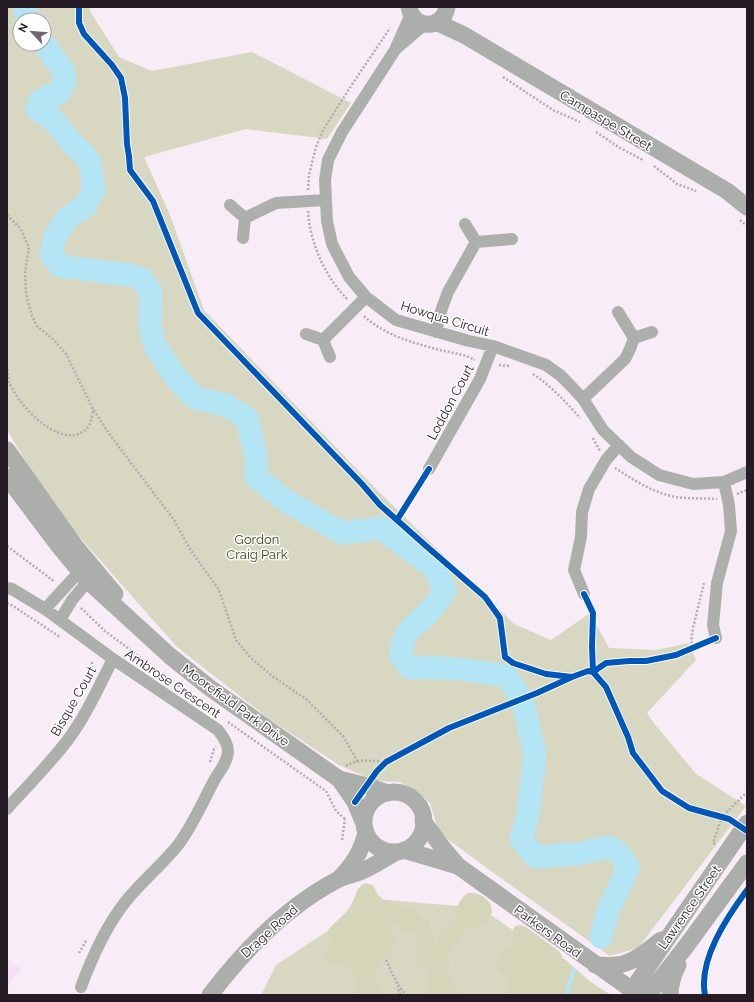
<svg xmlns="http://www.w3.org/2000/svg" width="754" height="1002" font-family="Raleway,sans-serif">
<rect width="100%" height="100%" fill="#f8edf7"/>
<path fill="#f7e0f5" d="M 7,959 L 21,969 L 7,988 Z"/>
<path fill="#d7d7c2" fill-rule="evenodd" d="M 7,7 L 90,7 L 90,11 L 119,57 L 152,71 L 252,52 L 351,103 L 327,139 L 246,129 L 144,157 L 170,215 L 204,310 L 379,492 L 514,624 L 551,640 L 590,613 L 609,648 L 656,650 L 689,643 L 696,660 L 647,713 L 653,722 L 696,774 L 746,806 L 638,948 L 610,956 L 495,874 L 439,833 L 430,803 L 417,791 L 400,782 L 375,781 L 339,765 L 269,719 L 177,647 L 53,507 L 7,430 ZM 20,20 L 44,20 L 44,44 L 20,44 Z
M 376,899 L 481,908 L 606,995 L 261,995 L 276,965 Z"/>
<path fill="#d5d5b9" d="M 365,883 L 373,885 L 378,895 L 386,902 L 400,907 L 411,908 L 429,921 L 432,935 L 436,942 L 439,933 L 444,927 L 453,928 C 461,912 451,906 468,893 C 474,893 482,894 486,899 C 496,907 492,920 482,926 C 479,928 471,928 467,929 L 458,941 L 450,946 L 447,955 L 450,966 L 445,973 L 463,995 L 430,995 C 426,985 429,985 429,976 C 428,968 419,961 415,953 C 420,942 419,939 412,929 L 399,930 L 397,924 L 393,924 L 392,932 L 396,942 C 389,953 369,967 376,982 C 379,987 383,990 386,995 L 359,994 L 355,988 L 357,981 L 355,974 L 342,964 L 334,964 L 327,962 L 326,957 L 327,949 L 332,945 L 331,938 L 327,932 C 334,921 347,915 352,903 C 358,893 354,890 365,883 Z
M 520,925 L 526,927 L 560,952 L 563,958 L 592,983 L 611,995 L 511,995 L 507,978 L 500,974 L 495,970 L 499,954 C 502,951 508,949 511,946 C 515,940 511,932 515,926 Z"/>
<g fill="none" stroke-linecap="round" stroke-linejoin="round">
<path stroke="#b3e5f4" stroke-width="4" d="M 566,995 L 574,970"/>
<path stroke="#b3e5f4" stroke-width="23" d="M 25,7 L 26,14 L 29,20
M 44,43 L 64,72 L 65,81 L 60,92 L 47,97 L 39,102 L 37,110 L 52,118 L 70,141 L 89,160 L 94,189 L 85,206 L 67,218 L 55,237 L 51,254 L 60,266 L 130,275 L 142,279 L 151,292 L 150,326 L 154,344 L 176,378 L 195,398 L 226,405 L 247,418 L 256,457 L 256,477 L 286,501 L 342,533 L 381,528 L 434,568 L 445,590 C 440,598 434,607 428,613 C 411,630 402,630 401,657 L 411,668 C 443,666 476,671 507,676 L 523,702 L 535,754 L 528,814 L 521,839 L 535,857 L 578,854 L 607,847 L 613,849 L 622,857 L 628,868 L 608,911 L 601,937"/>
<path stroke="#afadaf" stroke-width="2.5" stroke-dasharray="2 2" stroke-linecap="butt" d="M 503,77 L 553,110 L 580,122
M 596,132 L 620,148 L 643,160
M 654,166 L 677,184 L 696,191
M 308,190 L 309,175 L 316,147 L 323,130 L 351,86 L 390,28
M 308,211 C 310,243 325,277 348,300
M 7,215 L 20,228 L 29,247 L 25,273 L 26,294 L 32,316 L 37,326 L 54,340 L 66,354 L 93,409 L 110,435 L 174,520 L 190,549 L 219,590 L 236,640 L 251,658 L 272,676 L 306,699 L 343,736 L 358,762
M 740,220 L 747,226
M 364,316 C 384,335 413,343 440,350 C 452,353 464,354 475,360
M 499,365 L 509,366
M 7,369 C 8,373 8,377 9,381 C 16,403 54,443 78,434 C 84,432 89,428 91,421 C 92,418 92,413 93,409
M 533,374 C 551,386 566,402 580,418
M 593,438 L 600,451
M 615,468 C 634,480 653,493 676,497 C 690,499 703,498 717,499
M 737,494 L 747,490
M 7,546 L 55,582
M 7,603 L 13,606 L 60,637
M 81,608 L 105,631 L 196,699
M 693,647 L 691,641 L 693,628 L 704,583
M 92,662 L 92,672
M 228,722 L 326,791 L 336,811 L 345,819
M 210,762 L 214,749 L 216,747
M 346,766 C 358,758 373,761 386,762
M 342,840 L 345,819
M 715,844 L 713,843 L 722,817 L 747,792
M 79,953 L 87,939
M 386,960 L 398,985 L 400,995
M 398,985 L 406,995"/>
<path stroke="#acafab" stroke-width="12" d="M 411,14 L 395,50 L 342,132 L 328,160 L 325,180 L 327,221 L 332,244 L 349,277 L 366,297 L 396,320 L 469,341 L 493,346 L 546,365 L 560,375 L 570,385 L 583,399 L 603,430 L 631,457 L 659,475 L 693,484 L 724,482 L 747,472
M 397,48 L 425,24
M 230,205 L 245,218
M 243,238 L 245,218 L 276,203 L 325,200
M 476,242 L 512,239
M 618,312 L 634,338 L 652,332
M 436,332 L 441,311 L 448,292 L 476,242 L 465,224
M 306,334 L 323,340
M 330,357 L 323,340 L 366,297
M 583,399 L 625,359 L 630,349 L 634,338
M 429,469 L 480,379 L 493,346
M 7,588 L 12,589 L 45,609 L 113,659 L 218,730 C 223,737 228,743 228,752 C 227,763 220,770 215,779 C 203,801 193,825 178,845 C 162,865 142,881 126,901 C 106,926 92,957 81,987
M 584,594 L 574,570 L 581,537 L 582,512 L 589,489 L 606,460 L 619,445
M 45,609 L 80,571 L 86,569
M 60,620 L 72,600 L 88,581 L 91,574
M 716,638 L 713,625 L 717,583 L 731,531 L 729,505 L 724,482
M 7,809 L 12,803 C 31,783 50,763 67,741 C 86,716 99,686 113,659"/>
<path stroke="#acaeab" stroke-width="17" d="M 409,7 C 413,30 443,30 447,7
M 436,22 L 464,35 L 727,191 L 747,207
M 7,450 L 75,546 L 115,594
M 7,477 L 58,545 L 88,581 L 170,656 L 210,688 L 339,779 L 355,802 L 364,824
M 339,779 L 367,786 L 388,793
M364 822a30 30 0 1 1 60 0a30 30 0 1 1-60 0Z
M 423,821 L 442,847 L 458,866 L 639,995
M 404,850 L 458,866
M 339,879 C 354,863 360,854 366,833
M 595,965 C 602,965 610,966 617,965 C 634,963 648,950 661,940
M 632,990 L 747,823
M 210,995 C 245,949 286,907 337,880 C 344,876 353,875 360,872 C 373,867 385,858 397,852
M 648,995 L 687,945 L 747,863
M 670,995 C 670,983 673,975 678,965"/>
<g stroke="#fdfdfd" stroke-width="8">
<path id="cycleway" d="M 79,7 L 79,23 L 84,34 L 112,65 L 121,78 L 125,98 L 127,144 L 129,156 L 130,170 L 153,201 L 198,313 L 362,484 L 380,505 L 425,545 L 485,597 L 500,618 L 505,657 L 513,663 L 546,674 L 572,677 L 588,671 L 593,672 L 606,687 L 628,737 L 633,753 L 662,791 L 689,808 L 729,819 L 747,831
M 397,520 L 429,469
M 584,594 L 593,613 L 592,646 L 593,672 L 606,663 L 629,661 L 646,661 L 676,655 L 716,638
M 355,802 L 377,771 L 386,762 L 449,728 L 537,693 L 572,677
M 705,995 C 698,960 727,917 747,890"/>
</g>
<use href="#cycleway" stroke="#0057b8" stroke-width="6"/>
</g>
<g text-anchor="middle" stroke-width="3" stroke-linejoin="round" paint-order="stroke">
<g font-size="13" fill="#261c25" stroke="#fdfdfd">
<text transform="translate(606 120) rotate(31)" y="5">Campaspe Street</text>
<text transform="translate(445 318) rotate(17)" y="5">Howqua Circuit</text>
<text transform="translate(450 402) rotate(-62)" y="5">Loddon Court</text>
<text transform="translate(173 683) rotate(34)" y="5">Ambrose Crescent</text>
<text transform="translate(73 701) rotate(-60)" y="5">Bisque Court</text>
<text transform="translate(236 705) rotate(36)" y="5">Moorefield Park Drive</text>
<text transform="translate(689 907) rotate(-55)" y="5">Lawrence Street</text>
<text transform="translate(269 931) rotate(-42)" y="5">Drage Road</text>
<text transform="translate(548 931) rotate(36)" y="5">Parkers Road</text>
</g>
<g font-size="13" fill="#3d4316" stroke="#fdfdfd">
<text x="257" y="544">Gordon<tspan x="257" dy="15">Craig Park</tspan></text>
</g>
</g>
<rect width="754" height="1002" fill="none" stroke="#261c25" stroke-width="16"/>
<g transform="translate(32 32) rotate(296)"><circle r="19" fill="#fdfdfd" stroke="#a7a3a7"/>
<path d="M0-3L7 15L0 10L-7 15Z" fill="#70656e"/>
<text y="-6" font-size="11" font-weight="bold" text-anchor="middle" fill="#261c25">N</text>
</g>
</svg>
